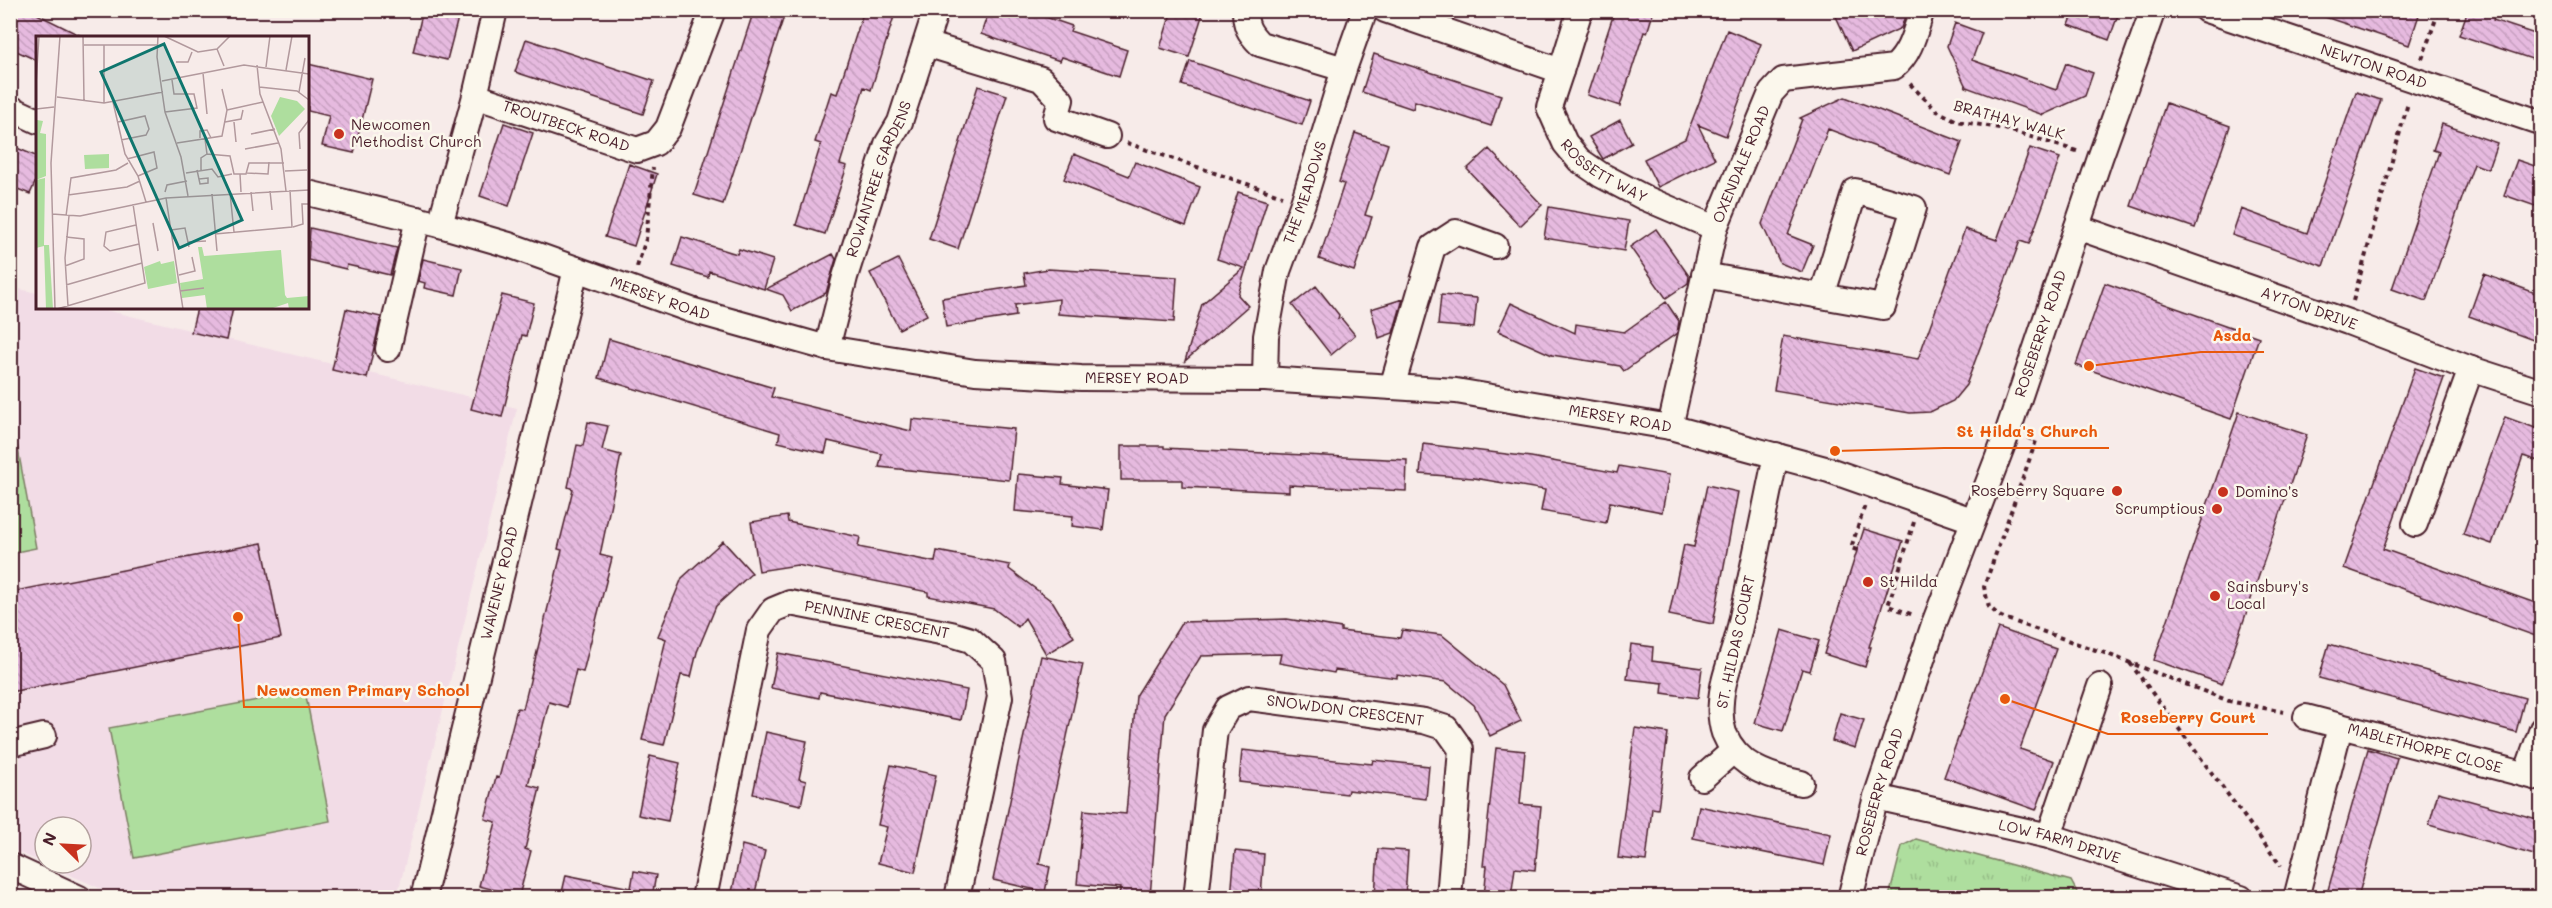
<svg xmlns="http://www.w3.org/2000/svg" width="2552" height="908" font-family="Mali,sans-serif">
<defs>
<pattern id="grass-tufts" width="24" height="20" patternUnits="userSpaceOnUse" patternTransform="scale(1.5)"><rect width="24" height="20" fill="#aede9e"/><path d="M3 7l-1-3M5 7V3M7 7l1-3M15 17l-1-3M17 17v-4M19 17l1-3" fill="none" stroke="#97be88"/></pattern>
<pattern id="building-back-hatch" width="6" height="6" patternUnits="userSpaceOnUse" patternTransform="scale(1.5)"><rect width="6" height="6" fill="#e6badf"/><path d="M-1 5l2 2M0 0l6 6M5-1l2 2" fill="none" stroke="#c79fc0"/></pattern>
</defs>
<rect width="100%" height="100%" fill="#f7ebe9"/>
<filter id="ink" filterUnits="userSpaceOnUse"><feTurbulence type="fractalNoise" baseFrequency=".0167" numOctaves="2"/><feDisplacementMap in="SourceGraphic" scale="12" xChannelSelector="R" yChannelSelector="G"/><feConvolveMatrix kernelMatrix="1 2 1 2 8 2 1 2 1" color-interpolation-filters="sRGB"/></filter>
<g filter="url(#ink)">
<path fill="#f2dce6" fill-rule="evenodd" d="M 11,287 L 37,293 L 38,308 L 97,308 L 517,408 L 397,897 L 120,897 L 11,849 ZM 45,827 L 81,827 L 81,863 L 45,863 Z"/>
<path fill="url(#grass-tufts)" stroke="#7c7e64" stroke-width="1.5" d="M 1916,839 L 2071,881 L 2078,894 L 2077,897 L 1889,897 L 1902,846 Z"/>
<path fill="#aede9e" stroke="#7c7e64" stroke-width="1.5" d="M 11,411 L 36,548 L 11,553 L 10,411 Z
M 305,691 L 330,821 L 134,858 L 109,728 Z"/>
<path fill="url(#building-back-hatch)" stroke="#4a1f2b" stroke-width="1.5" d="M 10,10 L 29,10 L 85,38 L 38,38 L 38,61 L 10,48 Z
M 423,10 L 458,18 L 447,60 L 413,52 Z
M 754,10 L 786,10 L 723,204 L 694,195 Z
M 864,10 L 896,10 L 871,90 L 864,87 L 840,164 L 847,166 L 825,234 L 796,225 L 821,144 L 815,142 L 831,92 L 837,94 Z
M 989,10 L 1025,10 L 1072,26 L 1070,31 L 1127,50 L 1119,76 L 1062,57 L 1060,61 L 981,34 Z
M 1172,10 L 1204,10 L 1189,57 L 1160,48 Z
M 1615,10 L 1654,10 L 1647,33 L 1644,32 L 1620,106 L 1587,95 Z
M 1833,10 L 1902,10 L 1905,16 L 1901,28 L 1852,51 Z
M 2075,10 L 2106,10 L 2118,15 L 2109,40 L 2069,25 Z
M 2317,10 L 2405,10 L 2419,15 L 2409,45 L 2316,14 Z
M 2468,10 L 2496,10 L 2493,20 L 2541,36 L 2541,62 L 2459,35 Z
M 1955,23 L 1982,33 L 1972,60 L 2056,90 L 2066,63 L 2093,73 L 2085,96 L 2043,115 L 1966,87 L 1947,46 Z
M 1727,30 L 1761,44 L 1726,136 L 1698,125 L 1715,159 L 1658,187 L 1644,159 L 1685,139 Z
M 526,39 L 654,81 L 643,114 L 515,72 Z
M 1374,54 L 1501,95 L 1491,126 L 1415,101 L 1413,109 L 1362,92 Z
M 1190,61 L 1310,101 L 1302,125 L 1182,85 Z
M 308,64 L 372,79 L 354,153 L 322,146 L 329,116 L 308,111 Z
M 978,86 L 1007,95 L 958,249 L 929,239 Z
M 2356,92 L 2381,100 L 2323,266 L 2232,235 L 2241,209 L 2307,233 Z
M 1845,97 L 1962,142 L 1950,175 L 1828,129 L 1788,235 L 1813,245 L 1802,272 L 1780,263 L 1762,224 L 1802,119 L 1800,118 Z
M 2166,103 L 2230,126 L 2195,228 L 2131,206 Z
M 1620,120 L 1632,143 L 1603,159 L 1589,137 Z
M 504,123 L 533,133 L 509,206 L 480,196 Z
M 2442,124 L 2497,143 L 2488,169 L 2474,164 L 2426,301 L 2392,289 L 2439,152 L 2433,150 Z
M 1355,133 L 1388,144 L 1365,215 L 1372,217 L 1354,271 L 1319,259 L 1344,184 L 1339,182 Z
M 10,145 L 38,157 L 38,176 L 30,194 L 10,186 Z
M 2030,148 L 2060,158 L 2029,244 L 2020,241 L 1966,385 L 1953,401 L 1930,412 L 1910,413 L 1774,390 L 1783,336 L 1918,359 L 1965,229 L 1997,240 Z
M 1489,149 L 1542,205 L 1520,226 L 1467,169 Z
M 1074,154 L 1129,176 L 1135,162 L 1200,187 L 1186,226 L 1064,179 Z
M 2517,160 L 2541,168 L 2541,208 L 2504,195 Z
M 629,164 L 657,174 L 634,246 L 605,237 Z
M 1238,192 L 1267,201 L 1238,295 L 1248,306 L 1185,361 L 1202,304 L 1244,268 L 1217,259 Z
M 1549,207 L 1629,221 L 1624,251 L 1544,238 Z
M 310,228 L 397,248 L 390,275 L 347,265 L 346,269 L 308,260 Z
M 1656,229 L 1689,276 L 1688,283 L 1666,298 L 1630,247 Z
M 682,237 L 737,254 L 739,249 L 773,260 L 764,289 L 709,271 L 708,277 L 673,266 Z
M 833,254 L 836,259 L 826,293 L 792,311 L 783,295 L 766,289 Z
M 423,259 L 462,268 L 456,295 L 424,288 L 425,283 L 418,281 Z
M 898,259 L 927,315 L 899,329 L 870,273 Z
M 1048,269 L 1177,277 L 1174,322 L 1058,314 L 1059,299 L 1015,305 L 1016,316 L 946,327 L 942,298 L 1026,285 L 1024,273 Z
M 2484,274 L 2541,295 L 2541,343 L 2469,316 Z
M 2105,283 L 2259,337 L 2231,419 L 2076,365 Z
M 1316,286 L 1339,315 L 1338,319 L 1341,318 L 1355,335 L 1331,355 L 1292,305 Z
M 502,295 L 534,303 L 526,336 L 522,335 L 502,417 L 471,409 Z
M 1441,295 L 1477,298 L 1474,328 L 1438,325 Z
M 1403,299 L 1393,333 L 1379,338 L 1371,309 Z
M 1666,302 L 1679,321 L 1677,333 L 1624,371 L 1620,366 L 1552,355 L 1498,331 L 1511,303 L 1575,333 L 1576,324 L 1624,332 Z
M 197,308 L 233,308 L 226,340 L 191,332 Z
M 346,309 L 381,317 L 367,378 L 332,370 Z
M 609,339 L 774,388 L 771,397 L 911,431 L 912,419 L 1014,429 L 1009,480 L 879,467 L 882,454 L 828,441 L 825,453 L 778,442 L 780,433 L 599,378 Z
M 2415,368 L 2444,378 L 2383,549 L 2541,605 L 2541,638 L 2344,568 Z
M 2239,412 L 2307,435 L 2222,684 L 2154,660 Z
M 2505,417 L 2541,430 L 2541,462 L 2523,456 L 2492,544 L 2463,534 Z
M 588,422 L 608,426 L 602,450 L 621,455 L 600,555 L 612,558 L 583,672 L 576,670 L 567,707 L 549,702 L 528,785 L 540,788 L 525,849 L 531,851 L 519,896 L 479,886 L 496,822 L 485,819 L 496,777 L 499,778 L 517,708 L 523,709 L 562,550 L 558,549 L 573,489 L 568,487 L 577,445 L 583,446 Z
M 1423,444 L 1531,457 L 1617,473 L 1619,466 L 1669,475 L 1662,512 L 1610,502 L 1606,523 L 1541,511 L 1545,490 L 1474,478 L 1420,474 Z
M 1121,446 L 1164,446 L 1164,448 L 1407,460 L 1406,491 L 1289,485 L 1289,492 L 1182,487 L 1182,480 L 1121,480 Z
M 1018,474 L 1063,478 L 1062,484 L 1108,490 L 1103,530 L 1072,526 L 1073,516 L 1015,511 Z
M 1707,485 L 1738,492 L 1713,624 L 1669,615 L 1684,545 L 1694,547 Z
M 787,516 L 788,522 L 860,537 L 858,547 L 935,562 L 937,551 L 1010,565 L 1009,569 L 1053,602 L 1074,637 L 1046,654 L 1025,618 L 1018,627 L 994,609 L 928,596 L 928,592 L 797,565 L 759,571 L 751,522 Z
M 1864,529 L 1903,541 L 1869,647 L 1871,647 L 1865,667 L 1824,654 Z
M 723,541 L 752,573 L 716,606 L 697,652 L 691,677 L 681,675 L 664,745 L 642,740 L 666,639 L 658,636 L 682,578 Z
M 262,543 L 281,638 L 10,692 L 10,592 Z
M 1287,619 L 1341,628 L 1341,631 L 1400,638 L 1402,630 L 1442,635 L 1503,685 L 1521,721 L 1490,736 L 1474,705 L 1446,682 L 1397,675 L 1397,678 L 1335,670 L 1334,673 L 1279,663 L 1281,654 L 1201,656 L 1165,714 L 1150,897 L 1119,897 L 1120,888 L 1077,884 L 1084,810 L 1126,814 L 1136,696 L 1182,622 Z
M 1998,628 L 2056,649 L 2020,749 L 2054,761 L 2036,810 L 1944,777 Z
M 1782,630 L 1819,641 L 1810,671 L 1802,669 L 1783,731 L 1755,723 Z
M 1631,644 L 1653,647 L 1652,661 L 1702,668 L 1698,698 L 1662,693 L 1663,683 L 1627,679 Z
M 2329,644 L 2525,698 L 2516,732 L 2319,678 Z
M 778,653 L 967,690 L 961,720 L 820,692 L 819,698 L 771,688 Z
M 1041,656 L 1083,664 L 1039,864 L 1050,867 L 1045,892 L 993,880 Z
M 1840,713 L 1864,720 L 1855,748 L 1832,741 Z
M 1635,728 L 1668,733 L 1658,809 L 1652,808 L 1646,861 L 1618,858 Z
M 766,732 L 807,741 L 799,779 L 806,781 L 801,805 L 753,794 Z
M 1496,748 L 1525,751 L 1520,804 L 1541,806 L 1535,870 L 1515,868 L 1511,897 L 1484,896 L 1487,866 L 1483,866 Z
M 2368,749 L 2397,758 L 2358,897 L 2326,897 Z
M 1242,750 L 1372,764 L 1373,760 L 1429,766 L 1426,799 L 1348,790 L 1347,794 L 1239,782 Z
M 650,756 L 680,763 L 668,821 L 638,815 Z
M 891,765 L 936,775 L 915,872 L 878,863 L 887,827 L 878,825 Z
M 2438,792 L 2541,820 L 2541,857 L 2429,825 Z
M 1699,806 L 1831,834 L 1824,865 L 1693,838 Z
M 742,845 L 765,851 L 754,897 L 731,897 Z
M 1378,849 L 1408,851 L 1405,897 L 1375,897 Z
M 1235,851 L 1264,854 L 1261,897 L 1231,897 Z
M 634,871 L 656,875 L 652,897 L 561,897 L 566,875 L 631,888 Z"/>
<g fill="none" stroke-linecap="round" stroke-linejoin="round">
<g stroke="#4a1f2b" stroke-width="28">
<g id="minor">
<path d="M 1245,10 C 1245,26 1249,33 1260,44 L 1344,69"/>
<path d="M 1385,10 L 1561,71 L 1580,10"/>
<path id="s1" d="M 2206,10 L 2542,123"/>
<path d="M 926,44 L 1041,79 L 1061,100 L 1056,118 L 1107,136"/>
<path id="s2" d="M 1561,71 L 1549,107 L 1565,143 L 1579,160 L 1601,175 L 1645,198 L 1715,228"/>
<path id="s3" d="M 475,96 L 637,150 L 656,143 L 668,128 L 713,10"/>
<path d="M 10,108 L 38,121"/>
<path id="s4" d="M 308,193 L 440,225 L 509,245 L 691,310 L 827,348 L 975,372 L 1081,378 L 1265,379 L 1456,391 L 1670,427 L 1829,470 L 1972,520"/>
<path d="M 440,225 L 475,96 L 495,10"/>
<path id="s5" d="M 2077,227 L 2348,322 L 2471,369 L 2542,392"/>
<path d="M 1704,275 L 1883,307 L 1914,208 L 1855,191 L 1822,296"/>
<path id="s6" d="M 827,348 L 845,277 L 887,144 L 900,122 L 936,10"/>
<path d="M 388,349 L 418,219"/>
<path id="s7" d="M 1265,379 L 1266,336 L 1278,271 L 1303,203 L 1344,69 L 1365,10"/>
<path d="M 1392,387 L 1433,247 L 1456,232 L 1495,246"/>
<path id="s8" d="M 1670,427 L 1715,228 L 1771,93 L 1783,80 L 1894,67 C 1911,53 1915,31 1922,10"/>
<path d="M 1776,455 C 1764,514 1752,572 1739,631 C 1734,654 1722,678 1721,702 C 1720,712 1721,724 1724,733 C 1738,767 1768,776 1801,783"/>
<path d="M 2415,524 L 2471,369"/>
<path id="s9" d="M 2306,717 L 2542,779"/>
<path d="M 10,744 L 44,736"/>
<path d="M 2526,774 L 2542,729"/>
<path d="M 1702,778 L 1733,751"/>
<path id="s10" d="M 1876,797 L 2049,836 L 2241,898"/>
<path d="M 2049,836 L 2100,686"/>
<path d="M 10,866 L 79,898"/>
<path id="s11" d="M 423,898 L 576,269"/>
<path id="s12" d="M 704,898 L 759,630 L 773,610 L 790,603 L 951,634 L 971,640 L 994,661 L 1000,697 L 957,898"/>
<path id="s13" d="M 1196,898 L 1215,730 L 1228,708 L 1249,698 L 1424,721 L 1446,728 L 1461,749 L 1449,898"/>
<path id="s14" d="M 1850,898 L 1876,797 L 1935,621 L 2008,431 L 2100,158 L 2153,10"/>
<path d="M 2296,898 L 2340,727"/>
</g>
</g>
<path stroke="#4a1f2b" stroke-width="4" stroke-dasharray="4.5 4.5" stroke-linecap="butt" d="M 2422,59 L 2439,10
M 1910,84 L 1937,111 L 1957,121 L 2005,129 L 2080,152
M 1127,143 L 1282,196
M 637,267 L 646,239 L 653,168
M 2353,301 L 2408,103
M 2028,438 L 2036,441 L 1984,587 L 1989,607 L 2001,617 L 2110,655 L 2229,701 L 2284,712
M 1914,522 L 1888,606 L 1914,615
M 1857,550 L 1851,548 L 1865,505
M 2130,663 L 2281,866"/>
<use href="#minor" stroke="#fbf7ec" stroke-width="24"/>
</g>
</g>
<g fill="#c8321e" stroke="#fbf7ec" stroke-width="2">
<circle cx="339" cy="134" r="6"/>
<circle cx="2117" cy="491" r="6"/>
<circle cx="2223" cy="492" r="6"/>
<circle cx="2217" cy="509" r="6"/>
<circle cx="1868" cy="582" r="6"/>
<circle cx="2215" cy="596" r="6"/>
</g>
<g text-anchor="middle" stroke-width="5" stroke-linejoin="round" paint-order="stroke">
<g font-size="15" fill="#4a1f2b" stroke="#fbf7ec">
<text dy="5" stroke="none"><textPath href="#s1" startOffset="177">NEWTON ROAD</textPath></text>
<text transform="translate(2009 120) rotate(15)" y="5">BRATHAY WALK</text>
<text dy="5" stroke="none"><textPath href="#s3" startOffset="96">TROUTBECK ROAD</textPath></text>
<text dy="5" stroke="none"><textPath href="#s8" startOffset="273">OXENDALE ROAD</textPath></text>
<text dy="5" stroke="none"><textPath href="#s2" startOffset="126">ROSSETT WAY</textPath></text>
<text dy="5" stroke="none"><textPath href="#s6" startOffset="177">ROWANTREE GARDENS</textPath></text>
<text dy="5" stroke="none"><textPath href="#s7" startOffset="192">THE MEADOWS</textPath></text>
<text dy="5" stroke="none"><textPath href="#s4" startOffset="368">MERSEY ROAD</textPath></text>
<text dy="5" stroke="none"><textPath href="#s5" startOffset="246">AYTON DRIVE</textPath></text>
<text dy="5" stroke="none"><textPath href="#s14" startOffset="596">ROSEBERRY ROAD</textPath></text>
<text dy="5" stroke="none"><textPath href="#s4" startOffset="854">MERSEY ROAD</textPath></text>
<text dy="5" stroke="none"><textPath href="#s4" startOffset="1340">MERSEY ROAD</textPath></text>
<text dy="5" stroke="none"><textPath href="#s11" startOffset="324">WAVENEY ROAD</textPath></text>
<text dy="5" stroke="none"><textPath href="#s12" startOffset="405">PENNINE CRESCENT</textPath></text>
<text transform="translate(1736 642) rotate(-78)" y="5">ST. HILDAS COURT</text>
<text dy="5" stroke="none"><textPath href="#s13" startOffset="315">SNOWDON CRESCENT</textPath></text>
<text dy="5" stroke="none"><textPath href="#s9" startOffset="123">MABLETHORPE CLOSE</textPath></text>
<text dy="5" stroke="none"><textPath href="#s14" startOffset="110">ROSEBERRY ROAD</textPath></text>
<text dy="5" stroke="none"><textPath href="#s10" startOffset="189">LOW FARM DRIVE</textPath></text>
</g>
<g font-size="15" fill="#4a1f2b" stroke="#fbf7ec" text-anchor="start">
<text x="351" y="130">Newcomen<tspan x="351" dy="17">Methodist Church</tspan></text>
<text x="2105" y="496" text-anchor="end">Roseberry Square</text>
<text x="2235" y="497">Domino's</text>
<text x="2205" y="514" text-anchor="end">Scrumptious</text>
<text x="1880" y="587">St Hilda</text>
<text x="2227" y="592">Sainsbury's<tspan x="2227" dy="17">Local</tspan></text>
</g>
</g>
<g transform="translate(36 36)">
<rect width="273" height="273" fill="#f7ebe9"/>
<path d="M 1,84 L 7,85 L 4,97 L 10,98 L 10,140 L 0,144 ZM 162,211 L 166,211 L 168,220 L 245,214 L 249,259 L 251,262 L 273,260 L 273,272 L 253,273 L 252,267 L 234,273 L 171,273 L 169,259 L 146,262 L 144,247 L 167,243 ZM 124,225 L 125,228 L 138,225 L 141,247 L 112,253 L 108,231 Z" fill="#aede9e"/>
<path d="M 9,142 L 8,209 L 13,209 L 17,273 L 10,273 L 8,210 L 0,212 L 0,144 Z" fill="#aede9e"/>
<path d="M 244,61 L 261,65 L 269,73 L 243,100 L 235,80 ZM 73,118 L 73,132 L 49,133 L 48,119 Z" fill="#aede9e"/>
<path fill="none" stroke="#b2999d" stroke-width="1.5" d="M 47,0 L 48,65M 122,0 L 121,21 L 129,76 L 145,121 L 152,160M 128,0 L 162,16 L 181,13 L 194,0M 48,9 L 121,9M 181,13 L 188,30M 140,26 L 152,26 L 156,16M 221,29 L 224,58 L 245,113 L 250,155M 230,31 L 234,0M 250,34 L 256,0M 167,37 L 171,78M 126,45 L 208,29 L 273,38M 0,48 L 3,0M 223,51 L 261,55 L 273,64M 186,53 L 191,74M 263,56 L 269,22M 21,61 L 68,67 L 127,56M 77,66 L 89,118 L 102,140 L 110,166M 68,67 L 68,9M 0,73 L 18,71M 191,74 L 227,66M 129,76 L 161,72 L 158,58 L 138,58 L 136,44M 82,86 L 109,80 L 113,93 L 110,99 L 85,104M 189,86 L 205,83 L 207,74M 198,86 L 200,106M 215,98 L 239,93M 164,102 L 164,95 L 171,94 L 175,102M 169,103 L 171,118 L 194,120 L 198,138 L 210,138 L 213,127 L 248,127M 141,107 L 186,100 L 191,74M 209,113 L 242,107M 264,113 L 263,97 L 273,84M 91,123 L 118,116 L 121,132 L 102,140M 161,134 L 164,148 L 172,147 L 172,142 L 163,143M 165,134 L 165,122 L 171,118M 249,135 L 271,134M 150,137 L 176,133 L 182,141 L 196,138M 211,137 L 232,138 L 233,126M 204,138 L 205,156M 234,155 L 236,174M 129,156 L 131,149 L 151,145M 215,156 L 217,175M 194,157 L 198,196M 176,158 L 181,215M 32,159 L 91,151 L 104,145M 130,162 L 147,273M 16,178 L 44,180 L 130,162 L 273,154M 30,180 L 35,142 L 80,134 L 92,127M 117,187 L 122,215M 100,189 L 70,196 L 68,210 L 74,215 L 103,208M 257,191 L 267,188 L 266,168 L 273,168 L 273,172M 135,194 L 149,192 L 153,211M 179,198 L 256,191 L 254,154M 152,206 L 170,205M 29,230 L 48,223 L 48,203 L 30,201M 143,239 L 159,235 L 156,221M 30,249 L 106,227M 144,255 L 168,252M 32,270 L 29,222 L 33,180M 19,273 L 15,127 L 24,0M 21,273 L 109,247 L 97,168"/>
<path fill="#0f766e" fill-opacity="0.15" stroke="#0f766e" stroke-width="3" d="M 128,8 L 206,184 L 143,212 L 65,36 Z"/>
<rect width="273" height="273" fill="none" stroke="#4a1f2b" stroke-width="3"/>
</g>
<path fill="none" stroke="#e8590c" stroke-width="2" d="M2089 366L2201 352H2264M1835 451L1944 448H2109M238 617L244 707H481M2005 699L2108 734H2268"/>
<g fill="#e8590c" stroke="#fbf7ec" stroke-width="2">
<circle cx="2089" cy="366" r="6"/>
<circle cx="1835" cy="451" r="6"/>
<circle cx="238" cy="617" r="6"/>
<circle cx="2005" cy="699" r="6"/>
</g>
<g font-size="16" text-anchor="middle" font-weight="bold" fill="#e8590c" stroke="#fbf7ec" stroke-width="5" stroke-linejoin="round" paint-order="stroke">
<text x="2232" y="341">Asda</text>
<text x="2027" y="437">St Hilda's Church</text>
<text x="363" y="696">Newcomen Primary School</text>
<text x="2188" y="723">Roseberry Court</text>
</g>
<rect width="2552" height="908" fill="none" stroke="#fbf7ec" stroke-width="36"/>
<rect x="18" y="18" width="2516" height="872" fill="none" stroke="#4a1f2b" stroke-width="2" filter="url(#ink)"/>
<g transform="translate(63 845) rotate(294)"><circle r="28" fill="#fbf7ec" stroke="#b4a19f" stroke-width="1.5"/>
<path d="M0-4.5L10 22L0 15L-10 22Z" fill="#c8321e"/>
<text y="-9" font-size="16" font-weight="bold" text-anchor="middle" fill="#4a1f2b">N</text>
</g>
</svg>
